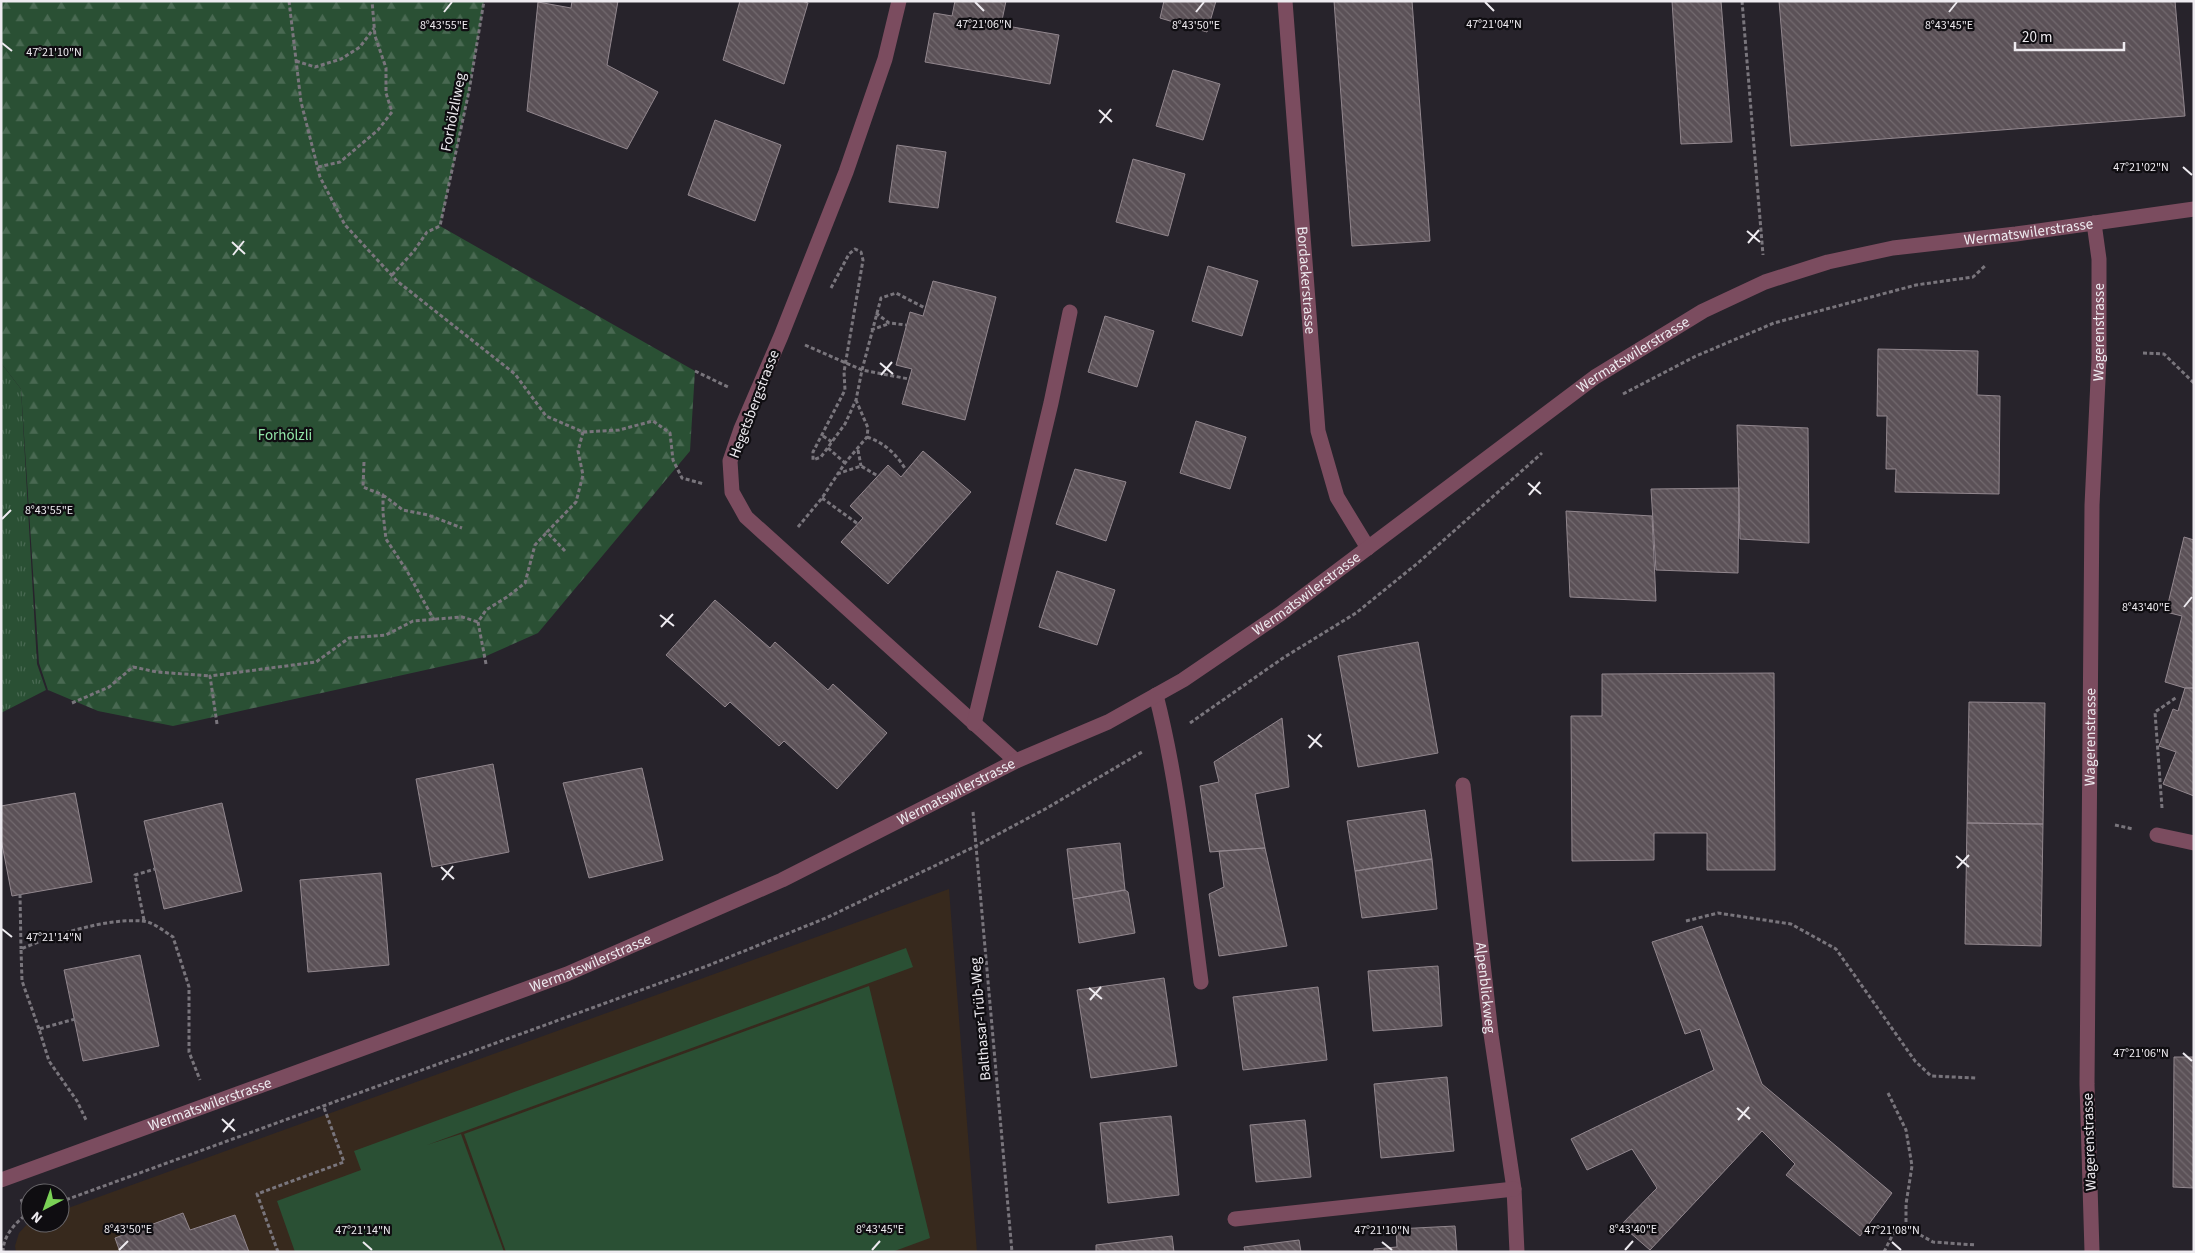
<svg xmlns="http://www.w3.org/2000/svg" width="2195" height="1253" font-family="'Source Sans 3',sans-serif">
<defs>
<pattern id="grass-tufts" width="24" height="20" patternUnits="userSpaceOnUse" patternTransform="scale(1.25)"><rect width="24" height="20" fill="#2a5034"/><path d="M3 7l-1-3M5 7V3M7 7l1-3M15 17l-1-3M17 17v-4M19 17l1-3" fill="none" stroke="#496952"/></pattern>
<pattern id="forest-firs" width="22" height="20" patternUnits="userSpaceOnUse" patternTransform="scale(1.25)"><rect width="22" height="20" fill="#2a5034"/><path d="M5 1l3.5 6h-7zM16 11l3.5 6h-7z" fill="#496952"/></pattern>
<pattern id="building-back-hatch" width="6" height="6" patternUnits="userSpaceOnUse" patternTransform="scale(1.25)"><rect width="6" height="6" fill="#5b5157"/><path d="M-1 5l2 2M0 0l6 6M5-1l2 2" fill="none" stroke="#736a6f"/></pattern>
</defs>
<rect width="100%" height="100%" fill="#27232b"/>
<path fill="#37291d" d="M 949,889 L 977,1252 L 16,1252 L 15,1246 L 19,1233 L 29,1222 L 60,1223 L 60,1211 Z"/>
<path fill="url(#grass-tufts)" d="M 1,363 L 21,389 L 37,664 L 46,690 L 1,713 Z"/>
<path fill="url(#forest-firs)" d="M 1,1 L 484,1 L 469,91 L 440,226 L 695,371 L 690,451 L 538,633 L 484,657 L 173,726 L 98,711 L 48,690 L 39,663 L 21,389 L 1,363 Z"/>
<path fill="#2a5034" d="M 906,948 L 913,967 L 427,1145 L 461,1134 L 504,1252 L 295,1252 L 277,1201 L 361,1170 L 354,1151 Z
M 869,986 L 930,1238 L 892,1252 L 506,1252 L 464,1134 Z"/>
<path fill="url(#building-back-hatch)" stroke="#92878e" d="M 572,1 L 618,1 L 607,65 L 658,92 L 627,149 L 527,111 L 538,2 L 571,8 Z
M 740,1 L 802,1 L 808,3 L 784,84 L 723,60 Z
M 955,1 L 1006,1 L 1001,25 L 1059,35 L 1050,84 L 925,62 L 934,13 L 952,16 Z
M 1164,1 L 1216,1 L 1207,32 L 1160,18 Z
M 1334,1 L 1412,1 L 1430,241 L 1352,246 Z
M 1672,1 L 1721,1 L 1732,142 L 1681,144 Z
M 1779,1 L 2175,1 L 2185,116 L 1791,146 Z
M 1173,70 L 1220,84 L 1203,140 L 1156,126 Z
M 715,120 L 781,145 L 755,221 L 688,195 Z
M 897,145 L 946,152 L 938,208 L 889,202 Z
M 1133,159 L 1185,174 L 1168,236 L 1116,222 Z
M 1208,266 L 1258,281 L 1242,336 L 1192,321 Z
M 933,281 L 996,297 L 965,420 L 902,404 L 912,369 L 896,365 L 910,312 L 923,316 Z
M 1105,316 L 1154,331 L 1137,387 L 1088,372 Z
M 1878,349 L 1978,351 L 1977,395 L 2000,396 L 1999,494 L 1895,492 L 1896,469 L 1886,469 L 1887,416 L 1877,416 Z
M 1196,421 L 1246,437 L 1230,489 L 1180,473 Z
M 1737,425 L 1808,428 L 1809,543 L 1740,539 Z
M 923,451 L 971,492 L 888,584 L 841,542 L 863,518 L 850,506 L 888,465 L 901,477 Z
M 1075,469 L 1126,482 L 1106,541 L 1056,524 Z
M 1739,488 L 1738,573 L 1656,570 L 1651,489 Z
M 1566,511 L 1652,516 L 1656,601 L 1570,597 Z
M 2184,537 L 2194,540 L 2194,688 L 2185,688 L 2165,682 L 2182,616 L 2166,612 Z
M 1057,571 L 1115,590 L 1097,645 L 1039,627 Z
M 715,600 L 770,648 L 775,642 L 828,690 L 833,684 L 887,733 L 837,789 L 784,741 L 779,746 L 730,702 L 725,707 L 666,655 Z
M 1418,642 L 1438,753 L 1358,767 L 1338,656 Z
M 1774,673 L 1775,870 L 1707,870 L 1707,833 L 1654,833 L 1654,860 L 1572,861 L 1571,716 L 1602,716 L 1602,674 Z
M 2185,688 L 2194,688 L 2194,796 L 2163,784 L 2176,752 L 2159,746 L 2173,709 L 2178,711 Z
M 1969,702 L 2045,703 L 2043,824 L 1967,823 Z
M 1282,718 L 1289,787 L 1255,794 L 1265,848 L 1210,852 L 1200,786 L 1219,782 L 1214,762 Z
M 493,764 L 509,852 L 432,867 L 416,779 Z
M 642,768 L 663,860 L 589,878 L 563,783 Z
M 75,793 L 92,882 L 12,896 L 1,839 L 1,806 Z
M 222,803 L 242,891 L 164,909 L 144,821 Z
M 1425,810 L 1432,859 L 1355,871 L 1347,821 Z
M 1967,823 L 2043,824 L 2041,946 L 1965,944 Z
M 1120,843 L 1125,890 L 1073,899 L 1067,849 Z
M 1265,848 L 1287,946 L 1219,956 L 1209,894 L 1224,887 L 1219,851 Z
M 1432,859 L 1437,909 L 1362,918 L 1355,871 Z
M 381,873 L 389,965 L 308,972 L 300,880 Z
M 1125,890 L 1128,892 L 1135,933 L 1079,943 L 1073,899 Z
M 1702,926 L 1762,1084 L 1892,1193 L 1860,1236 L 1786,1175 L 1795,1164 L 1762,1131 L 1650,1250 L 1621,1225 L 1657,1188 L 1632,1149 L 1587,1170 L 1571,1139 L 1714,1070 L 1700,1029 L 1685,1034 L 1652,942 Z
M 140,955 L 159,1046 L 83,1061 L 64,970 Z
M 1438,966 L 1442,1026 L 1373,1031 L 1368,971 Z
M 1164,978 L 1177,1066 L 1091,1078 L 1077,990 Z
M 1318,987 L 1327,1060 L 1243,1070 L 1233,997 Z
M 2174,1057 L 2194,1057 L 2194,1188 L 2173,1187 Z
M 1447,1077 L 1454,1151 L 1381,1158 L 1374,1084 Z
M 1171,1116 L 1179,1195 L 1108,1203 L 1100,1123 Z
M 1305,1120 L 1311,1177 L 1256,1182 L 1250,1125 Z
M 183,1213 L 190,1230 L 235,1215 L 249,1252 L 120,1252 L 115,1238 Z
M 1455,1226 L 1457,1252 L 1374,1252 L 1374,1249 L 1397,1247 L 1396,1229 Z
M 1172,1236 L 1174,1252 L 1096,1252 L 1096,1245 Z
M 1299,1240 L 1301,1252 L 1245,1252 L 1244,1247 Z"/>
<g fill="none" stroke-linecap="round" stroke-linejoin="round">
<path stroke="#79757c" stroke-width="3" stroke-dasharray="4 2.5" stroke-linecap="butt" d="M 289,1 L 301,102 L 320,177 L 345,225 L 397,281 L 515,374 L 546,416 L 583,432 L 619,430 L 653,421 L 670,433 L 673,460 L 682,478 L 704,484
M 1742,1 L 1763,255
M 296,61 L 315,67 L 341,59 L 360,47 L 374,28
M 318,167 L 340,162 L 378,130 L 392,112 L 386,93 L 386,68 L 375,36 L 372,1
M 392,275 L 414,251 L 427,232 L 440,226 L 469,91 L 484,1
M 831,288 L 849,254 L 855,249 L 861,252 L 863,260 L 844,372 L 845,390 L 813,452 L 813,460 L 821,457 L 845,424 L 856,400 L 862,370 L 881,298 L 896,293 L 925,308
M 876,313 L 889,323 L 906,325
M 871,330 L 888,324
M 805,345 L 862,370 L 909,379
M 2143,353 L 2164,354 L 2194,383
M 695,371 L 730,388
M 1623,394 L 1696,356 L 1774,323 L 1916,285 L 1973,277 L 1986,265
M 823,436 L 832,442
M 867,437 C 885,443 897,455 906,470
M 828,448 L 845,463
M 858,450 L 861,466
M 364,462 L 363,487 L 383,495 L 383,513 L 386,539 L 407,571 L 434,620
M 837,474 L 861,466 L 878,476
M 383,495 L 403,510 L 428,515 L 462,528
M 822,498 L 858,524
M 798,527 L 822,498 L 845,463 L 867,437 L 868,428 L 856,400
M 565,551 L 547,532 L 576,502 L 583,475 L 578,451 L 583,432
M 486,664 L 478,622 L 486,610 L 507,597 L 525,583 L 535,545 L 547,532
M 72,703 L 109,687 L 133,667 L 157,672 L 210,676
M 1190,723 L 1283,658 L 1356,613 L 1419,562 L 1542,453
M 217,724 L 210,676 L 316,662 L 349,638 L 386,635 L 413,621 L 462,617 L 478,622
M 2162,808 L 2155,712 L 2177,697
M 973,812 L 1012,1252
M 2115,825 L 2133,829
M 20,894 L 21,949
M 144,920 L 135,875 L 155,869
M 1686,921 L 1718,913 L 1791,924 L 1836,949 L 1915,1061 L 1931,1076 L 1976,1078
M 75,1019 L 39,1029 L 49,1061 L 77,1101 L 87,1122
M 39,1029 L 22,981 L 21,949 C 54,935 106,918 142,921 C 152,921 165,932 173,937 L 189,987 L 189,1052 L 200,1080
M 1888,1093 L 1906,1130 L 1912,1166 L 1906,1204 L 1906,1227
M 60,1202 L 707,966 L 826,918 L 976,846 L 1047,808 L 1142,752
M 3,1252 C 3,1236 15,1223 27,1214 L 21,1199
M 278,1252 L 257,1194 L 344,1162 L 323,1105
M 1884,1252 L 1895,1230 L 1906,1227 L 1933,1242 L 1976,1245"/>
<path stroke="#7b4c5f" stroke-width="15" d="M 1156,695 C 1180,789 1188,886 1201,982
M 2157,835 L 2194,843"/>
<g stroke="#7b4c5f" stroke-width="15">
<path d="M 899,1 L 885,59 L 846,172 L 781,336 L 741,429 L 730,461 L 732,492 L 746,517 L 1016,761"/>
<path id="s1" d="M 1285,1 L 1318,431 L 1337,497 L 1368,548"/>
<path d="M 974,724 L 1051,403 L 1070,312"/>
<path id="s2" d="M 1463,785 L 1491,1034 L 1514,1189 L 1517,1252"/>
<path id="s3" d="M 1,1180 L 567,974 L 782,880 L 1016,761 L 1108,722 L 1183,680 L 1280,614 L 1595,377 L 1703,311 L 1765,282 L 1828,262 L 1893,248 L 2016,234 L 2194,209"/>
<path d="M 1235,1219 L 1514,1189"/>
<path id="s4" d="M 2092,1252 L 2087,1084 L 2092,505 L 2099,359 L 2099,259 L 2094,223"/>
</g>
</g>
<path fill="none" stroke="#eeebf0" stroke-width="2" d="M 975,2 L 984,11M 1485,2 L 1494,11M 444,12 L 452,2M 1196,12 L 1204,2M 1949,12 L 1957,2M 2,43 L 12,51M 1099,110 L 1112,122M 1100,123 L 1111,109M 2183,167 L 2192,175M 1747,231 L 1760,242M 232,242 L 245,254M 1748,243 L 1759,230M 233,255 L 244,241M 880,363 L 893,374M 881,375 L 892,362M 1528,483 L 1541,494M 1529,495 L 1540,482M 2,519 L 11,510M 2184,607 L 2192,597M 660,615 L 674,626M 661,627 L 673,614M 1308,735 L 1322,747M 1309,748 L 1321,734M 1956,856 L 1969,867M 441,867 L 454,879M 1957,868 L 1969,855M 442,880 L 453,866M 2,929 L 12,937M 1089,988 L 1102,999M 1090,1000 L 1101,987M 2183,1053 L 2192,1061M 1737,1108 L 1750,1119M 222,1119 L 235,1131M 1738,1120 L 1749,1107M 223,1132 L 234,1119M 363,1242 L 372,1250M 1382,1242 L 1392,1250M 1892,1242 L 1901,1250M 119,1250 L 128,1241M 872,1250 L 880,1241M 1625,1250 L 1633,1241"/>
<g text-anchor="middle" stroke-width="4.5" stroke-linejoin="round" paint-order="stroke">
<g font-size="15" fill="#eeebf0" stroke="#0f0d11">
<text transform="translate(453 112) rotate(-79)" y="5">Forhölzliweg</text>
<text dy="5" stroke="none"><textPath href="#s3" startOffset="2261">Wermatswilerstrasse</textPath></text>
<text dy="5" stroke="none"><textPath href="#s1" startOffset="280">Bordackerstrasse</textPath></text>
<text dy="5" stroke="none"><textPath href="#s4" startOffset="920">Wagerenstrasse</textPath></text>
<text dy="5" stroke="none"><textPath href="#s3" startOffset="1841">Wermatswilerstrasse</textPath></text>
<text transform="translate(754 404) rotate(-69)" y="5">Hegetsbergstrasse</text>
<text dy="5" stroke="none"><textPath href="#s3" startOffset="1436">Wermatswilerstrasse</textPath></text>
<text dy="5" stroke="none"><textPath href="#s4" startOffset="515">Wagerenstrasse</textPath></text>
<text dy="5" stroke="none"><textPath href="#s3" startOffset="1032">Wermatswilerstrasse</textPath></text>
<text dy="5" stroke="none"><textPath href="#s3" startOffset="628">Wermatswilerstrasse</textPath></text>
<text dy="5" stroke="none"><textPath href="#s2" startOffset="204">Alpenblickweg</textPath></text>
<text transform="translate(980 1019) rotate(-95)" y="5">Balthasar-Trüb-Weg</text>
<text dy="5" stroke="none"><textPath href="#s3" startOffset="222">Wermatswilerstrasse</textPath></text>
<text transform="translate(2089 1142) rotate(-92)" y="5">Wagerenstrasse</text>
</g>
<g font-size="15" fill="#91e5a7" stroke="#0f0d11">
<text x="285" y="440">Forhölzli</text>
</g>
</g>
<g font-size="12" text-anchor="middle" fill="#eeebf0" stroke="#0f0d11" stroke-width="4.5" stroke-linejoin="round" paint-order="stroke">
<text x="984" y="28">47°21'06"N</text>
<text x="1494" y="28">47°21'04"N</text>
<text x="444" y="29">8°43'55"E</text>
<text x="1196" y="29">8°43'50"E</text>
<text x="1949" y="29">8°43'45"E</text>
<text x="54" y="56">47°21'10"N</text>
<text x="2141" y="171">47°21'02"N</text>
<text x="49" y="514">8°43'55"E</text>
<text x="2146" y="611">8°43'40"E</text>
<text x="54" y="941">47°21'14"N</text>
<text x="2141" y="1057">47°21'06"N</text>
<text x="128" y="1233">8°43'50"E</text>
<text x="880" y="1233">8°43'45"E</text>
<text x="1633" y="1233">8°43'40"E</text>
<text x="363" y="1234">47°21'14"N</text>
<text x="1382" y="1234">47°21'10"N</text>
<text x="1892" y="1234">47°21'08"N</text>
</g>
<rect width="2195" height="1253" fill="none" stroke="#eeebf0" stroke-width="5"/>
<g transform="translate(45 1208) rotate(221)"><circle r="24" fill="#0f0d11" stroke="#68666a"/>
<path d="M0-4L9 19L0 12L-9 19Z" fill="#7ad156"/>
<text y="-8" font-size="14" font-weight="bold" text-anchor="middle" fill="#eeebf0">N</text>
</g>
<path d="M2015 42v8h109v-8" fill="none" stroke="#eeebf0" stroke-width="2.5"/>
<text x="2022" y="42" font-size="15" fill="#eeebf0" stroke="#0f0d11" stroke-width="4" paint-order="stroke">20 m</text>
</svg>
